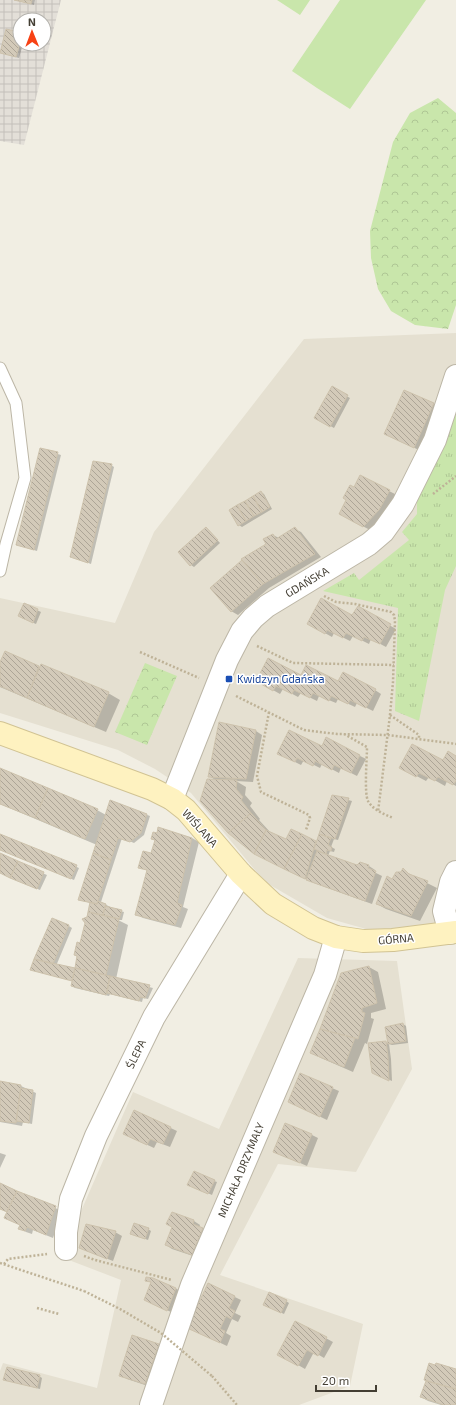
<svg xmlns="http://www.w3.org/2000/svg" width="456" height="1405" font-family="'Exo 2',sans-serif">
<defs>
<pattern id="industrial-grid" width="8" height="8" patternUnits="userSpaceOnUse"><rect width="8" height="8" fill="#e3dfd8"/><path d="M0 4h8M4 0v8" fill="none" stroke="#c4c0ba"/></pattern>
<pattern id="grass-tufts" width="24" height="20" patternUnits="userSpaceOnUse"><rect width="24" height="20" fill="#c9e6ab"/><path d="M3 7l-1-3M5 7V3M7 7l1-3M15 17l-1-3M17 17v-4M19 17l1-3" fill="none" stroke="#aec694"/></pattern>
<pattern id="park-crowns" width="20" height="18" patternUnits="userSpaceOnUse"><rect width="20" height="18" fill="#c9e6ab"/><path d="M2 6a3 3 0 1 1 6 0M12 15a3 3 0 1 1 6 0" fill="none" stroke="#aec694"/></pattern>
<pattern id="building-back-hatch" width="6" height="6" patternUnits="userSpaceOnUse"><rect width="6" height="6" fill="#d3cab9"/><path d="M-1 5l2 2M0 0l6 6M5-1l2 2" fill="none" stroke="#ada597"/></pattern>
</defs>
<rect width="100%" height="100%" fill="#f1eee3"/>
<path fill="#e5e0d1" d="M 456,333 L 456,925 L 384,934 L 327,918 L 265,882 L 191,793 L 155,769 L 118,750 L 0,713 L 0,598 L 115,623 L 154,532 L 304,339 Z
M 298,958 L 397,961 L 412,1069 L 356,1172 L 278,1164 L 220,1275 L 363,1324 L 350,1386 L 299,1405 L 0,1405 L 0,1371 L 3,1363 L 97,1388 L 121,1280 L 61,1257 L 133,1092 L 219,1129 Z"/>
<path fill="url(#industrial-grid)" fill-rule="evenodd" d="M 0,0 L 61,0 L 24,145 L 0,141 ZM 20,20 L 44,20 L 44,44 L 20,44 Z"/>
<path fill="url(#grass-tufts)" d="M 456,411 L 456,566 L 445,590 L 419,721 L 395,711 L 398,608 L 323,591 L 354,573 L 359,580 L 409,540 L 402,532 L 417,514 L 417,500 Z"/>
<path fill="url(#park-crowns)" d="M 438,98 L 456,113 L 456,305 L 448,329 L 415,325 L 391,311 L 378,289 L 371,258 L 370,231 L 393,142 L 410,113 Z
M 145,663 L 177,676 L 147,745 L 115,732 Z"/>
<path fill="#c9e6ab" d="M 277,0 L 310,0 L 300,15 Z
M 340,0 L 426,0 L 350,109 L 317,88 L 292,71 Z"/>
<path fill="#0003" d="M 16,0 L 35,0 L 34,5 Z
M 20,33 L 20,44 L 23,44 L 19,58 L 1,53 Z
M 332,388 L 350,398 L 334,428 L 316,418 Z
M 404,391 L 440,407 L 421,451 L 385,434 Z
M 41,449 L 61,455 L 37,551 L 20,546 Z
M 111,465 L 114,467 L 91,564 L 75,558 Z
M 354,488 L 389,491 L 399,496 L 372,531 L 349,519 Z
M 261,492 L 264,494 L 272,509 L 242,527 L 239,525 Z
M 206,528 L 220,543 L 194,567 L 191,565 Z
M 295,529 L 301,532 L 321,557 L 269,588 L 238,615 L 231,611 L 273,535 L 279,538 Z
M 24,604 L 41,612 L 36,624 L 22,618 Z
M 358,607 L 396,629 L 386,647 L 371,639 L 369,644 L 353,636 L 350,641 L 334,633 L 332,637 L 314,627 L 353,617 Z
M 5,652 L 40,668 L 108,693 L 120,700 L 106,732 L 0,687 L 0,664 Z
M 301,676 L 375,690 L 381,694 L 373,711 L 357,703 L 355,707 L 338,699 L 336,703 L 319,696 L 317,701 L 301,693 L 298,697 L 283,689 L 280,694 L 257,681 Z
M 256,731 L 262,735 L 253,782 L 236,781 L 246,787 L 245,795 L 252,803 L 250,806 L 260,819 L 259,820 L 271,833 L 287,841 L 302,835 L 317,843 L 333,796 L 352,801 L 338,840 L 334,839 L 331,847 L 335,849 L 334,852 L 330,851 L 328,856 L 357,866 L 369,866 L 375,870 L 374,872 L 382,876 L 372,904 L 314,883 L 295,874 L 217,781 L 209,776 Z
M 327,739 L 366,759 L 357,776 L 341,768 L 339,773 L 322,764 L 320,768 L 304,760 L 301,765 L 285,757 L 322,747 Z
M 456,757 L 456,786 L 447,781 L 445,786 L 429,777 L 426,781 L 409,772 Z
M 0,769 L 97,810 L 106,815 L 111,802 L 150,816 L 144,835 L 134,843 L 122,838 L 101,902 L 114,909 L 124,912 L 122,920 L 118,920 L 128,925 L 116,979 L 153,988 L 148,999 L 143,998 L 142,1002 L 110,994 L 109,996 L 75,988 L 72,986 L 73,981 L 31,970 L 69,926 L 72,928 L 56,966 L 81,971 L 76,968 L 78,957 L 75,955 L 81,944 L 91,903 L 79,900 L 97,845 L 0,804 Z
M 159,828 L 192,838 L 199,842 L 183,907 L 188,909 L 181,928 L 143,918 L 136,914 L 148,871 L 139,867 L 152,855 L 156,841 L 152,839 L 157,834 Z
M 0,835 L 79,868 L 74,880 L 0,850 Z
M 0,855 L 47,875 L 40,890 L 0,873 Z
M 403,870 L 415,877 L 437,888 L 420,921 L 386,909 L 377,904 L 392,880 L 401,873 Z
M 369,967 L 378,972 L 386,1009 L 371,1013 L 371,1018 L 374,1019 L 367,1044 L 365,1043 L 353,1072 L 321,1058 L 311,1053 Z
M 403,1024 L 406,1026 L 408,1043 L 392,1045 L 389,1044 L 391,1059 L 392,1081 L 376,1074 L 368,1044 L 386,1042 L 389,1044 L 386,1027 Z
M 0,1082 L 21,1086 L 36,1093 L 32,1124 L 23,1122 L 22,1126 L 0,1122 Z
M 332,1088 L 339,1091 L 327,1120 L 296,1105 Z
M 135,1111 L 177,1131 L 170,1147 L 157,1142 L 154,1148 L 124,1134 Z
M 312,1135 L 318,1138 L 307,1166 L 275,1152 Z
M 0,1153 L 6,1155 L 0,1168 Z
M 214,1181 L 217,1182 L 212,1195 L 192,1186 Z
M 0,1184 L 62,1211 L 53,1238 L 33,1230 L 32,1234 L 26,1232 L 19,1228 L 20,1225 L 6,1218 L 8,1212 L 0,1209 Z
M 172,1213 L 194,1221 L 200,1225 L 199,1228 L 209,1233 L 199,1258 L 172,1249 L 166,1245 L 173,1227 Z
M 148,1229 L 151,1231 L 148,1240 L 132,1234 Z
M 115,1232 L 122,1236 L 113,1261 L 87,1251 Z
M 146,1280 L 175,1288 L 182,1292 L 173,1313 L 152,1303 L 152,1283 Z
M 208,1284 L 241,1300 L 235,1313 L 241,1316 L 238,1322 L 232,1319 L 226,1333 L 231,1336 L 227,1346 L 195,1331 Z
M 286,1301 L 289,1303 L 284,1314 L 267,1306 Z
M 296,1322 L 333,1342 L 324,1358 L 314,1352 L 305,1369 L 279,1354 Z
M 158,1345 L 165,1348 L 151,1387 L 127,1379 L 120,1375 Z
M 456,1370 L 456,1405 L 441,1405 L 428,1401 L 421,1397 L 427,1380 Z
M 39,1376 L 42,1378 L 40,1389 L 5,1380 Z"/>
<path fill="url(#building-back-hatch)" stroke="#cdc2ac" d="M 14,0 L 32,0 L 31,4 Z
M 6,29 L 20,32 L 20,43 L 16,57 L 0,53 Z
M 332,386 L 348,395 L 330,427 L 314,418 Z
M 404,390 L 434,403 L 414,448 L 384,434 Z
M 40,448 L 58,452 L 34,550 L 16,545 Z
M 93,461 L 112,464 L 88,563 L 70,557 Z
M 360,475 L 390,490 L 379,510 L 363,527 L 339,514 L 346,500 L 343,498 L 350,485 L 354,487 Z
M 261,491 L 270,507 L 262,512 L 253,496 Z
M 253,496 L 262,512 L 254,516 L 245,501 Z
M 245,501 L 254,516 L 246,521 L 237,505 Z
M 237,505 L 246,521 L 238,526 L 229,510 Z
M 206,527 L 218,540 L 190,566 L 178,552 Z
M 295,527 L 315,554 L 263,584 L 241,559 L 266,544 L 263,539 L 273,534 L 276,539 Z
M 242,560 L 263,584 L 231,612 L 210,588 Z
M 321,598 L 352,615 L 358,606 L 391,624 L 380,644 L 364,637 L 362,641 L 346,633 L 343,638 L 327,630 L 325,634 L 307,624 Z
M 24,603 L 38,609 L 33,623 L 18,616 Z
M 5,651 L 39,666 L 27,698 L 0,686 L 0,662 Z
M 268,658 L 301,675 L 306,665 L 338,681 L 343,672 L 376,689 L 366,708 L 350,700 L 348,704 L 331,696 L 329,701 L 313,693 L 310,698 L 294,690 L 292,694 L 276,686 L 273,691 L 256,681 Z
M 41,664 L 109,692 L 94,727 L 27,698 Z
M 219,722 L 256,730 L 246,779 L 208,777 Z
M 289,730 L 322,746 L 326,737 L 360,755 L 351,773 L 334,765 L 332,770 L 315,761 L 313,766 L 297,758 L 295,762 L 277,754 Z
M 412,744 L 443,760 L 448,751 L 456,756 L 456,781 L 453,785 L 438,777 L 435,781 L 419,773 L 416,777 L 399,768 Z
M 0,768 L 48,788 L 35,818 L 0,804 Z
M 207,779 L 237,780 L 236,789 L 243,797 L 241,800 L 251,813 L 228,833 L 200,801 Z
M 48,788 L 98,809 L 85,839 L 35,818 Z
M 332,795 L 349,798 L 335,839 L 319,834 Z
M 110,800 L 147,814 L 141,833 L 130,842 L 118,838 L 111,860 L 93,853 Z
M 251,813 L 266,830 L 254,854 L 228,833 Z
M 158,827 L 192,838 L 177,903 L 182,905 L 175,925 L 135,915 L 147,870 L 138,868 L 143,851 L 151,853 L 155,840 L 151,839 L 153,832 L 157,833 Z
M 291,829 L 302,834 L 284,869 L 254,854 L 266,830 L 286,839 Z
M 0,834 L 77,865 L 71,879 L 0,850 Z
M 302,834 L 316,841 L 305,879 L 284,869 Z
M 319,834 L 331,838 L 328,845 L 332,847 L 331,851 L 327,850 L 326,854 L 314,849 Z
M 317,851 L 357,865 L 360,862 L 369,865 L 368,868 L 376,871 L 365,901 L 306,880 Z
M 0,853 L 18,861 L 10,878 L 0,873 Z
M 93,853 L 111,860 L 97,904 L 78,900 Z
M 18,861 L 44,872 L 37,889 L 10,878 Z
M 403,868 L 409,874 L 428,881 L 411,916 L 376,904 L 387,876 L 392,879 L 396,872 L 401,872 Z
M 98,901 L 106,904 L 103,915 L 88,912 L 90,902 L 97,904 Z
M 105,906 L 122,910 L 119,919 L 103,915 Z
M 88,912 L 119,919 L 106,975 L 75,968 L 77,956 L 74,955 L 77,942 L 80,943 L 85,923 L 82,919 L 87,917 Z
M 52,918 L 69,925 L 53,964 L 34,959 Z
M 34,959 L 75,968 L 72,981 L 30,970 Z
M 369,966 L 377,1003 L 362,1008 L 362,1012 L 365,1013 L 358,1039 L 320,1029 L 341,973 Z
M 75,968 L 110,976 L 106,995 L 71,986 Z
M 110,976 L 150,985 L 145,998 L 140,997 L 139,1001 L 107,993 Z
M 403,1023 L 406,1041 L 388,1044 L 385,1027 Z
M 320,1029 L 355,1038 L 344,1067 L 310,1053 Z
M 386,1041 L 388,1057 L 389,1081 L 372,1073 L 368,1043 Z
M 300,1073 L 333,1087 L 320,1117 L 288,1102 Z
M 0,1081 L 21,1085 L 16,1123 L 0,1121 Z
M 21,1088 L 33,1090 L 29,1123 L 16,1121 Z
M 134,1110 L 171,1127 L 163,1144 L 150,1139 L 147,1145 L 123,1134 Z
M 285,1123 L 312,1134 L 300,1163 L 273,1152 Z
M 194,1171 L 215,1180 L 208,1194 L 187,1185 Z
M 0,1183 L 17,1191 L 7,1212 L 0,1209 Z
M 17,1191 L 56,1206 L 46,1235 L 27,1227 L 25,1231 L 18,1229 L 20,1225 L 4,1218 Z
M 172,1212 L 194,1220 L 193,1224 L 203,1228 L 192,1255 L 165,1245 L 172,1227 L 166,1224 Z
M 134,1223 L 149,1228 L 145,1239 L 130,1234 Z
M 86,1224 L 116,1231 L 107,1259 L 79,1248 Z
M 146,1277 L 153,1278 L 176,1288 L 167,1311 L 144,1300 L 151,1282 L 145,1281 Z
M 208,1283 L 235,1296 L 229,1308 L 235,1311 L 231,1319 L 226,1316 L 220,1329 L 225,1331 L 220,1343 L 187,1328 Z
M 269,1292 L 287,1300 L 281,1313 L 263,1305 Z
M 295,1321 L 327,1337 L 318,1356 L 307,1350 L 298,1366 L 277,1355 Z
M 132,1335 L 159,1344 L 145,1384 L 119,1376 Z
M 429,1363 L 435,1365 L 436,1363 L 456,1369 L 456,1389 L 424,1380 Z
M 7,1367 L 40,1375 L 37,1388 L 3,1380 Z
M 426,1381 L 456,1389 L 456,1405 L 444,1405 L 420,1397 Z"/>
<g fill="none" stroke-linecap="round" stroke-linejoin="round">
<g stroke="#bcb6a6" stroke-width="13">
<path id="lane" d="M 0,368 L 16,403 L 25,478 L 6,544 L 0,571"/>
</g>
<g stroke="#bcb6a6" stroke-width="24">
<path id="street" d="M 172,799 L 227,660 L 242,631 L 253,618 L 267,606 L 369,544 L 383,532 L 403,504 L 435,440 L 456,376
M 450,933 L 444,911 L 451,882 L 456,872
M 66,1249 L 66,1232 L 71,1199 L 96,1136 L 154,1017 L 241,874
M 151,1405 L 192,1285 L 325,975 L 336,937"/>
</g>
<g stroke="#d1c393" stroke-width="24">
<path id="secondary" d="M 0,733 L 152,789 L 172,799 L 186,810 L 241,874 L 273,904 L 313,928 L 336,937 L 363,941 L 393,940 L 456,932"/>
</g>
<path stroke="#beb297" stroke-width="2.5" stroke-dasharray="2 2" stroke-linecap="butt" d="M 433,494 L 456,476
M 324,596 L 336,602 L 355,604 L 391,612 L 394,615 L 395,621 L 393,682 L 390,715 L 378,812
M 257,646 L 293,663 L 394,665
M 140,652 L 199,678
M 236,696 L 304,730 L 337,734 L 388,735 L 456,744
M 269,712 L 257,776 L 261,792 L 309,815 L 310,818 L 306,830
M 390,715 L 419,735 L 419,739
M 344,734 L 367,747 C 367,758 364,793 368,801 C 373,810 384,814 393,818
M 84,1256 L 95,1260 L 172,1280
M 0,1263 L 84,1291
M 4,1264 L 8,1259 L 47,1254
M 37,1308 L 59,1314
M 212,1376 L 237,1405"/>
<use href="#lane" stroke="#fff" stroke-width="11"/>
<use href="#street" stroke="#fff" stroke-width="22"/>
<use href="#secondary" stroke="#fef2c0" stroke-width="22"/>
<path stroke="#beb297" stroke-width="2.5" stroke-dasharray="2 2" stroke-linecap="butt" d="M 84,1291 L 120,1309 L 161,1333 L 212,1376"/>
</g>
<rect fill="#1a4fb4" stroke="#fff" stroke-width="1.5" x="225" y="675" width="8" height="8" rx="2"/>
<g text-anchor="middle" stroke-width="3" stroke-linejoin="round" paint-order="stroke">
<g font-size="11" fill="#433e33" stroke="#fff">
<text transform="translate(307 582) rotate(-31)" y="4">GDAŃSKA</text>
<text transform="translate(200 828) rotate(48)" y="4">WIŚLANA</text>
<text transform="translate(396 939) rotate(-5)" y="4">GÓRNA</text>
<text transform="translate(136 1054) rotate(-64)" y="4">ŚLEPA</text>
<text transform="translate(241 1170) rotate(-67)" y="4">MICHAŁA DRZYMAŁY</text>
</g>
<g font-size="11" fill="#164399" stroke="#fff" text-anchor="start">
<text x="237" y="683">Kwidzyn Gdańska</text>
</g>
</g>
<g transform="translate(32 32) rotate(359)"><circle r="19" fill="#ffffff" stroke="#b4b2ad"/>
<path d="M0-3L7 15L0 10L-7 15Z" fill="#f74114"/>
<text y="-6" font-size="11" font-weight="bold" text-anchor="middle" fill="#433e33">N</text>
</g>
<path d="M316 1385v6h60v-6" fill="none" stroke="#433e33" stroke-width="2"/>
<text x="322" y="1385" font-size="12" fill="#433e33" stroke="#ffffff" stroke-width="3" paint-order="stroke">20 m</text>
</svg>
